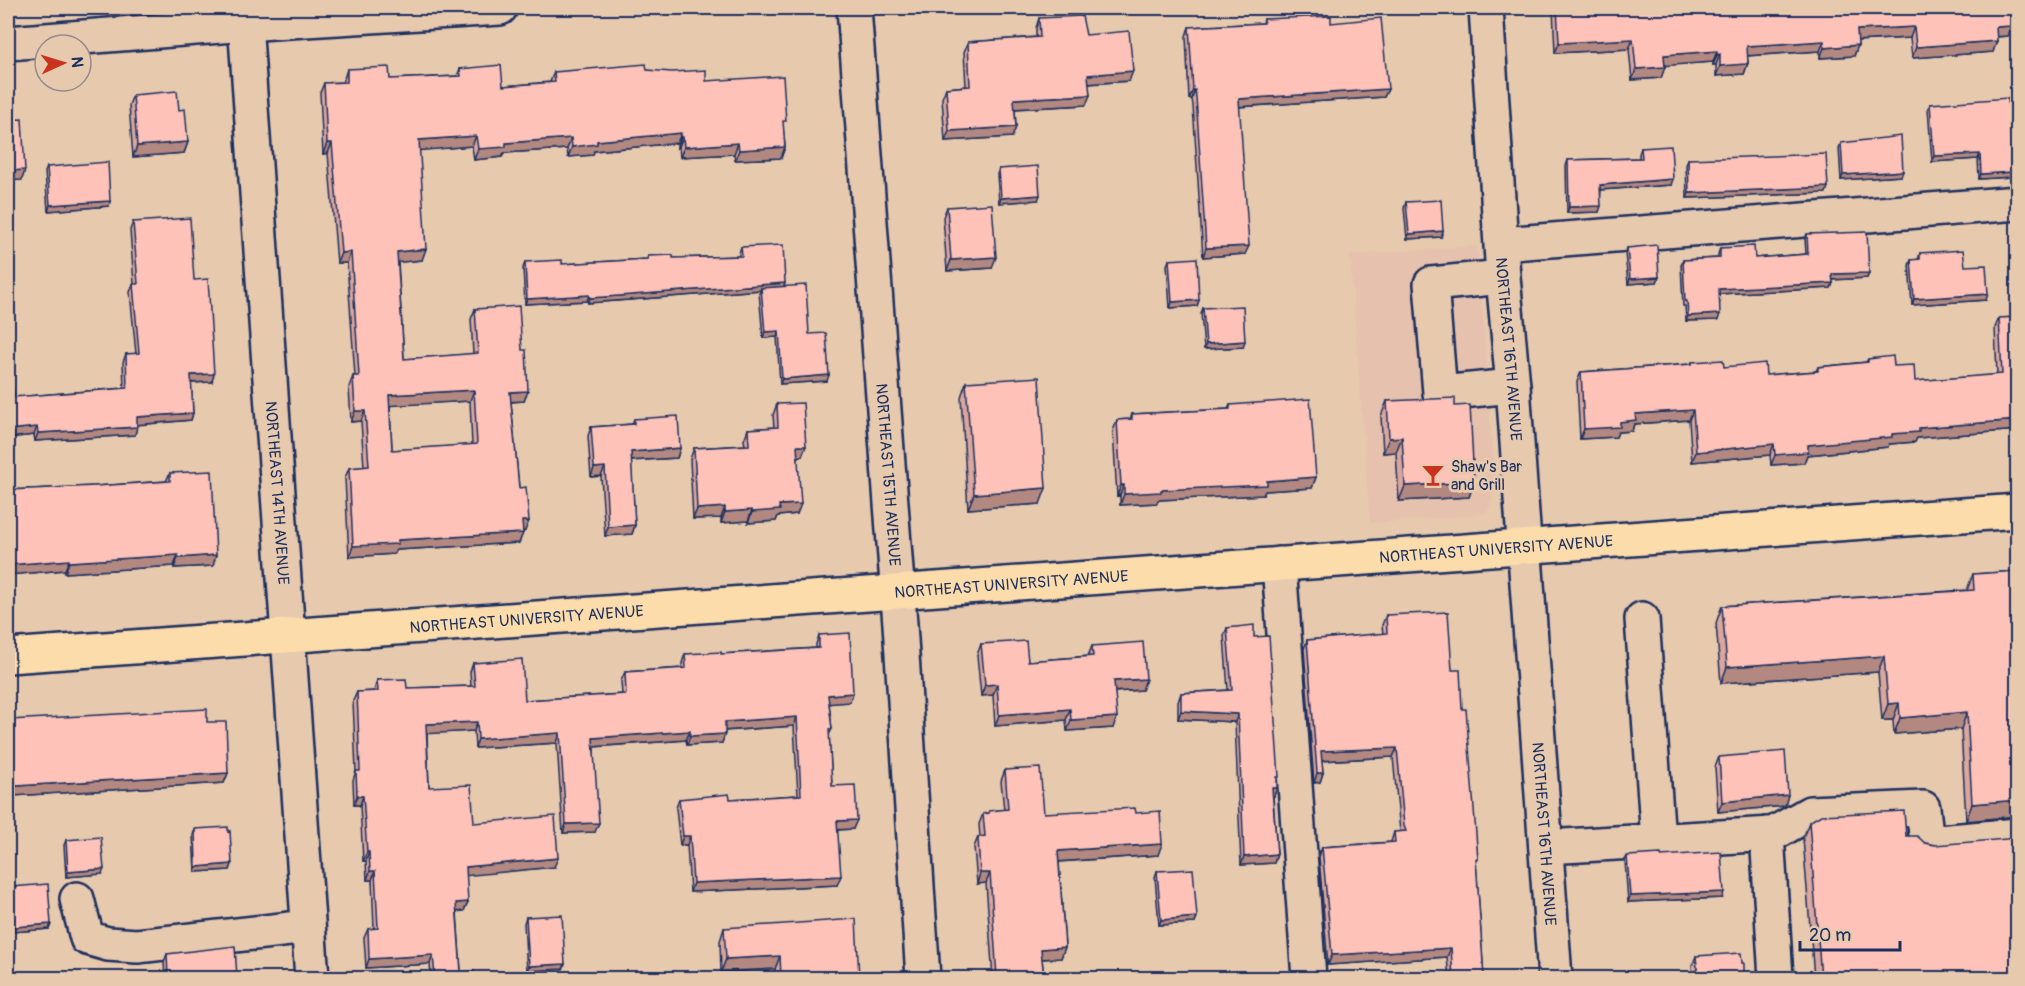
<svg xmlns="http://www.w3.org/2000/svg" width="2025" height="986" font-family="Pangolin,sans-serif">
<rect width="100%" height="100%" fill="#e7c9ae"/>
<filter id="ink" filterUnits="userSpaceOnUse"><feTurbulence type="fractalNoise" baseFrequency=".0167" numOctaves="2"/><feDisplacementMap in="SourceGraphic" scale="12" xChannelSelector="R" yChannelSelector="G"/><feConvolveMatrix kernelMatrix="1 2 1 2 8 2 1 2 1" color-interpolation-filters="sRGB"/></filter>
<g filter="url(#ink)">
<path fill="#e6c1ae" d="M 1477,246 L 1495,489 L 1491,503 L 1488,510 L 1480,515 L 1370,523 L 1350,255 Z"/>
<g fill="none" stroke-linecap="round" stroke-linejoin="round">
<g stroke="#1b2f5e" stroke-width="38">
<g id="minor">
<path id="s1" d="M 244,8 L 312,978"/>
<path id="s2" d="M 854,8 L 900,624 L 923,978"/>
<path id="s3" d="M 1486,8 L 1503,277 L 1513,386 L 1555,978"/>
<path d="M 8,43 L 273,22 L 500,8"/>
<path d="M 1502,244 L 2018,203"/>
<path d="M 1503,277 L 1431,284 L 1440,393 L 1513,386"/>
<path d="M 1279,564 L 1309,978"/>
<path d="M 1642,619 L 1658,840"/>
<path d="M 1767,834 L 1776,978"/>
<path d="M 1546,847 L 1773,834 L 1810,813 L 1923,808 L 1927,843 L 2018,835"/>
<path d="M 77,899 L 87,938 L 108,944 L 137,946 L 308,927"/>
</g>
</g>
<g stroke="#1b2f5e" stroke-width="38">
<g id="major">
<path id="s4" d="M 8,656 L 2018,511"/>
</g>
</g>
<use href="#minor" stroke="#e7c9ae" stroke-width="33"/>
<use href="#major" stroke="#fddcac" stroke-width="33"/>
</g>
<path fill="#daa79e" stroke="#1b2f5e" stroke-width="1.5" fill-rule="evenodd" d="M 1553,8 L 2011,8 L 2008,36 L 1997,37 L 1993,52 L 1912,58 L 1910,38 L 1857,41 L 1858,45 L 1854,56 L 1820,58 L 1820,51 L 1747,56 L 1748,63 L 1744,74 L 1742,74 L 1716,76 L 1716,65 L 1713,65 L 1713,62 L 1665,65 L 1661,78 L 1632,80 L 1629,49 L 1555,53 Z
M 1039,18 L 1086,35 L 1129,81 L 1089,84 L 1086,105 L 1015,109 L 1016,127 L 1012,137 L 945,141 L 942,98 L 946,88 L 966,86 L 964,52 L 968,42 L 1036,37 L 1036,28 Z
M 1264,19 L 1331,23 L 1388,89 L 1384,97 L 1239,107 L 1245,254 L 1203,257 L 1193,106 L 1192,99 L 1189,99 L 1186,36 L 1189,27 L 1263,23 Z
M 347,69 L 390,79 L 457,76 L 460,69 L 503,86 L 550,82 L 554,72 L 647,70 L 706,81 L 783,127 L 785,147 L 781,158 L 735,160 L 734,154 L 680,157 L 679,147 L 677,148 L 677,143 L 594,151 L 593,155 L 568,157 L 567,149 L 504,153 L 502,157 L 474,160 L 472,146 L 419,150 L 422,260 L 398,262 L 404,359 L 473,354 L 471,319 L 475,309 L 524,401 L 511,402 L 519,488 L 525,531 L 523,532 L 519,543 L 396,550 L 394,554 L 349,557 L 345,478 L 349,468 L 364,467 L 361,421 L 351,422 L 349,387 L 353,376 L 355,376 L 347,263 L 337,263 L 328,153 L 323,154 L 320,93 L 324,83 L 343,82 ZM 470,401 L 472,445 L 392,450 L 390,405 Z
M 133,95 L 179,110 L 188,142 L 184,153 L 133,157 L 129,105 Z
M 1930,104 L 2013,172 L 2011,177 L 1979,179 L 1978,159 L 1932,162 L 1928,109 Z
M 1841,143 L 1903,171 L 1901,176 L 1841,180 L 1839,148 Z
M 1641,148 L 1671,185 L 1601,190 L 1599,212 L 1567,213 L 1566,166 L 1568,160 L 1639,158 L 1639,154 Z
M 1688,159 L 1826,193 L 1687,198 L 1686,165 Z
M 47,167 L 110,201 L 109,206 L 48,211 L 45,172 Z
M 999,169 L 1038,200 L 999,203 L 997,174 Z
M 1406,202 L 1441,237 L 1407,239 L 1404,208 Z
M 947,207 L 992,268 L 947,271 L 943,217 Z
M 133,222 L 194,280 L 212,382 L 191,383 L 193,413 L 191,420 L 137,425 L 135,435 L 35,441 L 34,435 L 8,438 L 8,340 L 14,397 L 124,388 L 123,362 L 126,354 L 136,354 L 130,292 L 133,284 L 134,284 L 130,230 Z
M 1807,234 L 1869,273 L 1867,278 L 1832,280 L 1833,283 L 1831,288 L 1719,294 L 1718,320 L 1686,321 L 1685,306 L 1683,306 L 1681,265 L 1683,260 L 1718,258 L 1718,254 L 1720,248 L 1755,258 L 1806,254 L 1805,239 Z
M 741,247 L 785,283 L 784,286 L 809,334 L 827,381 L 780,384 L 777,337 L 763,338 L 759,293 L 761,290 L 617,301 L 588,303 L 587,301 L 525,304 L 523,268 L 525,262 L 562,264 L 647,259 L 648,256 L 673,258 L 739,256 L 739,253 Z
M 1627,248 L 1659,277 L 1657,282 L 1628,284 L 1625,253 Z
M 1920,253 L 1965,266 L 1986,300 L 1912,305 L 1909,265 L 1911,260 L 1918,260 Z
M 1169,260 L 1199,300 L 1197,306 L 1170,308 L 1167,265 Z
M 1203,308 L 1243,347 L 1204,349 L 1201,313 Z
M 2018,317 L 2018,430 L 1917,438 L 1915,442 L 1889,444 L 1888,447 L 1807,455 L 1804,463 L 1771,465 L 1770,455 L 1692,462 L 1689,420 L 1634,424 L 1632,431 L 1618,432 L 1616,437 L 1580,439 L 1577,382 L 1581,372 L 1691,364 L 1692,362 L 1724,367 L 1766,375 L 1816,371 L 1818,367 L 1866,362 L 1868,359 L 1894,366 L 1915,381 L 1997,375 L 1995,328 L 1999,318 Z
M 966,382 L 1040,504 L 968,509 L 961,397 Z
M 1387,401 L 1455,406 L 1474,482 L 1469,497 L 1399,501 L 1396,452 L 1383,453 L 1381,416 Z
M 777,404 L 802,456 L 798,457 L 797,514 L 778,516 L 776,521 L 748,523 L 748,521 L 721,523 L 721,518 L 693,519 L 690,459 L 694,448 L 745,445 L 744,440 L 748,429 L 774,427 L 773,415 Z
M 1230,405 L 1316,477 L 1312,488 L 1265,491 L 1263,495 L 1158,500 L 1157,503 L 1120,505 L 1120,495 L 1117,496 L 1113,431 L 1117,420 L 1130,419 L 1132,414 L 1228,409 Z
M 634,419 L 680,448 L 677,458 L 631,461 L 635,525 L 632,534 L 605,536 L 601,476 L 591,477 L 588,436 L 591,427 L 632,424 Z
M 170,473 L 213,566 L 174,568 L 174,566 L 65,573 L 65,570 L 8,575 L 8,490 L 95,486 L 166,481 Z
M 2018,571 L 2018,816 L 1966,821 L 1961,729 L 1894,734 L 1893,720 L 1882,720 L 1878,672 L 1721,683 L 1716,623 L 1722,606 L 1967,590 L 1973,574 Z
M 1386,615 L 1452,670 L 1462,709 L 1478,859 L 1476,863 L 1484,978 L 1449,978 L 1447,957 L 1328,965 L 1319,857 L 1322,847 L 1391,842 L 1394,832 L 1400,832 L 1393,757 L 1322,761 L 1323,773 L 1320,782 L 1314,783 L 1304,649 L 1307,640 L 1383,634 L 1382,625 Z
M 1227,628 L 1254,637 L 1277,783 L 1274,796 L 1273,796 L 1277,854 L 1274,863 L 1241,865 L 1235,722 L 1178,719 L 1178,702 L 1181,693 L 1228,690 L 1224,636 Z
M 819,635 L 850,702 L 829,703 L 832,729 L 829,735 L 832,786 L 853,829 L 837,830 L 837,885 L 690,892 L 687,845 L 680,845 L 676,808 L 679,799 L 730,799 L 798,795 L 794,726 L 725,731 L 722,743 L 687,745 L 686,740 L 594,747 L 595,832 L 563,833 L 557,743 L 475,748 L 474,731 L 427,733 L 429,787 L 474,823 L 554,867 L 466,875 L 464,911 L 457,911 L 461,972 L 475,978 L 431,978 L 430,964 L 366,968 L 364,938 L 368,929 L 374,928 L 372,880 L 367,880 L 366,861 L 363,861 L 360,805 L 354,805 L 353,780 L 356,771 L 353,701 L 357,692 L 374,691 L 377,680 L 407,688 L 471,686 L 470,672 L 473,663 L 525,700 L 622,694 L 621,681 L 625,672 L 682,668 L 682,663 L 685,654 L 721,654 L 816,648 L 816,644 Z
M 981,644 L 1028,661 L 1088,656 L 1092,646 L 1146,679 L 1142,690 L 1115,692 L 1113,728 L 1067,731 L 1066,720 L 995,726 L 993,695 L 981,696 L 977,655 Z
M 9,720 L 207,722 L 228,773 L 224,783 L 12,796 L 8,753 L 8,725 Z
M 1719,757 L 1785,806 L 1718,812 L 1715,767 Z
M 1005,770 L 1044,813 L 1136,813 L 1158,855 L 1059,862 L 1065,947 L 1061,958 L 1042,959 L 1044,978 L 993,978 L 986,883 L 977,884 L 974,847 L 978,837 L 980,837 L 979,824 L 983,814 L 988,814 L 989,811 L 1004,810 L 1001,781 Z
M 1809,822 L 1906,836 L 1925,843 L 1935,845 L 2018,978 L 1814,978 L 1803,838 Z
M 195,829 L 232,864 L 230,870 L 195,872 L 193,835 Z
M 66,840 L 102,874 L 66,877 L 64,845 Z
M 1627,856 L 1661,856 L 1722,898 L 1628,902 L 1625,861 Z
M 1157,871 L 1197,917 L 1195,923 L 1159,925 L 1155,877 Z
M 11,887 L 51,924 L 49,929 L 12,932 L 9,893 Z
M 526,917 L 565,964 L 563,969 L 527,971 L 524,923 Z
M 724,928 L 859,978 L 776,978 L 775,969 L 721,972 L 720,941 Z
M 167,954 L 237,978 L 165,978 L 164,962 Z
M 1696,956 L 1744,978 L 1693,978 L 1692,966 Z"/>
<path fill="#b28881" stroke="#1b2f5e" stroke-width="1.5" d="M 2012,26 L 2008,36 L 1992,37 L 1996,27 Z
M 1914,27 L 1910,38 L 1853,41 L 1857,30 Z
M 1633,39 L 1629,49 L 1555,53 L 1559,43 Z
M 1824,41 L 1820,51 L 1743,56 L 1747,46 Z
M 1997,41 L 1993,52 L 1912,58 L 1916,47 Z
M 1858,45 L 1854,56 L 1820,58 L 1824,48 Z
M 1717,51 L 1713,62 L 1660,66 L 1664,55 Z
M 1720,54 L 1716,65 L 1713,65 L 1717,55 Z
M 1748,63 L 1744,74 L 1716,76 L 1720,66 Z
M 1665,67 L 1661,78 L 1632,80 L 1636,69 Z
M 1133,71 L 1129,81 L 1085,84 L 1088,75 Z
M 1388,89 L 1384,97 L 1236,107 L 1239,99 Z
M 1193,90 L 1195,90 L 1192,99 L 1189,99 Z
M 1090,95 L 1086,105 L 1011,109 L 1014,99 Z
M 1016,127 L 1012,137 L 945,141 L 949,131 Z
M 681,133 L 677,143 L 594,151 L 593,155 L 568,157 L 572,147 L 597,141 Z
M 476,136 L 472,146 L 415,151 L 419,140 Z
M 681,137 L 683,137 L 679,147 L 677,148 Z
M 571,138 L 567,149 L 504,153 L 502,157 L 474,160 L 478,149 L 506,143 Z
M 188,142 L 184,153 L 133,157 L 137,146 Z
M 327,143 L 332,143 L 328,153 L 323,154 Z
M 738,143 L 734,154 L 680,157 L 684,147 Z
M 785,147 L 781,158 L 735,160 L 739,150 Z
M 1980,154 L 1978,159 L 1932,162 L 1934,156 Z
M 25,170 L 22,180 L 8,181 L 8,171 Z
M 1903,171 L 1901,176 L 1841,180 L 1843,175 Z
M 2013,172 L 2011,177 L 1979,179 L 1981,174 Z
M 1673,179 L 1671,185 L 1598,190 L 1600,185 Z
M 1828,187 L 1826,193 L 1687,198 L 1689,193 Z
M 1040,195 L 1038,200 L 999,203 L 1001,198 Z
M 110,201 L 109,206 L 48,211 L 50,205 Z
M 1601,206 L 1599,212 L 1567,213 L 1569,207 Z
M 1443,231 L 1441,237 L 1407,239 L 1409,234 Z
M 1249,246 L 1245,254 L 1203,257 L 1206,248 Z
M 426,249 L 422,260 L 393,263 L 397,252 Z
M 351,252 L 347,263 L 337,263 L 341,253 Z
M 996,257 L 992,268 L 947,271 L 951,260 Z
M 1869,273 L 1867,278 L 1830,280 L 1832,274 Z
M 1659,277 L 1657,282 L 1628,284 L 1630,279 Z
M 785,283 L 783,288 L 761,288 L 761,290 L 588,303 L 590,298 Z
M 1833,283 L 1831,288 L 1717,294 L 1719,289 Z
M 1988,294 L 1986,300 L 1912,305 L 1914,299 Z
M 589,295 L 587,301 L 525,304 L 527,299 Z
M 1199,300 L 1197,306 L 1170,308 L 1172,302 Z
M 1720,314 L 1718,320 L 1686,321 L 1688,316 Z
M 779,331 L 777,337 L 763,338 L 765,332 Z
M 1245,341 L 1243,347 L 1204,349 L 1206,344 Z
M 214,374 L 212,382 L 188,383 L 191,375 Z
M 829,375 L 827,381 L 780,384 L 782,379 Z
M 474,390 L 470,401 L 385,406 L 389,395 Z
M 528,391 L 524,401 L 507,402 L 510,392 Z
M 1693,410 L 1689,420 L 1634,424 L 1632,431 L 1618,432 L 1616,437 L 1580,439 L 1584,429 L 1620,422 L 1635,414 Z
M 355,411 L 365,411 L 361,421 L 351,422 Z
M 193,413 L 191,420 L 134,425 L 137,417 Z
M 2018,420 L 2018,430 L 1917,438 L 1915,442 L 1889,444 L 1888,447 L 1807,455 L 1804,463 L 1771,465 L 1775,455 L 1808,445 L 1892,434 L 1919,428 Z
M 37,427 L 34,435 L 8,438 L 8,430 Z
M 137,427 L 135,435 L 35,441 L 38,433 Z
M 1402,437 L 1396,452 L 1383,453 L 1389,438 Z
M 1774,444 L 1770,455 L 1692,462 L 1696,452 Z
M 797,446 L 806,446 L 802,456 L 793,457 Z
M 680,448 L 677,458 L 627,461 L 631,452 Z
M 605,467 L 601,476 L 591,477 L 594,468 Z
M 1316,477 L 1312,488 L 1265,491 L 1263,495 L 1158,500 L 1157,503 L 1120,505 L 1124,494 L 1161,490 Z
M 1474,482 L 1469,497 L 1399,501 L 1405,486 Z
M 1121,485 L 1124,485 L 1120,495 L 1117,496 Z
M 1046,488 L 1040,504 L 968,509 L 974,494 Z
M 801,504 L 797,514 L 778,516 L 776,521 L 748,523 L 752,512 L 779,505 Z
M 725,507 L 721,518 L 693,519 L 697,509 Z
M 752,510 L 748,521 L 721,523 L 725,512 Z
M 522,521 L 529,521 L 525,531 L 518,532 Z
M 635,525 L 632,534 L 605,536 L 608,527 Z
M 523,533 L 519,543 L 396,550 L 394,554 L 349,557 L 353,546 L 398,540 Z
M 178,555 L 174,566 L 65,573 L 69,562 Z
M 216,555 L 213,566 L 174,568 L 178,558 Z
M 69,560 L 65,570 L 8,575 L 8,565 Z
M 1884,656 L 1878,672 L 1721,683 L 1727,667 Z
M 1146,679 L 1142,690 L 1110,692 L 1114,681 Z
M 997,684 L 993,695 L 981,696 L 985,685 Z
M 853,693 L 850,702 L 825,704 L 828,695 Z
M 1899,703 L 1893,720 L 1882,720 L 1888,704 Z
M 1070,709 L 1066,720 L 995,726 L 999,715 Z
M 1181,711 L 1238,714 L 1235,722 L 1178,719 Z
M 1967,712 L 1961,729 L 1894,734 L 1900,718 Z
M 797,717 L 794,726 L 721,731 L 725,722 Z
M 1117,717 L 1113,728 L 1067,731 L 1071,720 Z
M 477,722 L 474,731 L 423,734 L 426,724 Z
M 690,731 L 686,740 L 590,747 L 593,738 Z
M 560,733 L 557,743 L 475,748 L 478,739 Z
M 725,734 L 722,743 L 687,745 L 690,736 Z
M 1397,748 L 1393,757 L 1317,761 L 1321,751 Z
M 228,773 L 224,783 L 12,796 L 16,786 Z
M 1317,773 L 1323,773 L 1320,782 L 1314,783 Z
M 1272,788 L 1277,788 L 1274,796 L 1269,796 Z
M 1788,795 L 1785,806 L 1718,812 L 1722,802 Z
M 357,796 L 363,796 L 360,805 L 354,805 Z
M 2018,800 L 2017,816 L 1966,821 L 1972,804 Z
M 857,820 L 853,829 L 834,830 L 837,821 Z
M 599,823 L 595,832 L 563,833 L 566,824 Z
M 683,836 L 690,836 L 687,845 L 680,845 Z
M 1162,844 L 1158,855 L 1055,862 L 1058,851 Z
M 367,852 L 369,852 L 366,861 L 363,861 Z
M 1277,854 L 1274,863 L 1241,865 L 1244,857 Z
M 558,858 L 554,867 L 463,876 L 466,867 Z
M 232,864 L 230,870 L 195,872 L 196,867 Z
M 104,869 L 102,874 L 66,877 L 68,872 Z
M 370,871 L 375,871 L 372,880 L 367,880 Z
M 980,873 L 990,873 L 986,883 L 977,884 Z
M 841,876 L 837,885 L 690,892 L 693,883 Z
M 1724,892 L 1722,898 L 1628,902 L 1630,896 Z
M 468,902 L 464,911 L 453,912 L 456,903 Z
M 1197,917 L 1195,923 L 1159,925 L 1161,920 Z
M 51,924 L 49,929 L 12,932 L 14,927 Z
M 1065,947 L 1061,958 L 1038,959 L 1041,949 Z
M 1451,948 L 1447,957 L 1328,965 L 1332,955 Z
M 433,955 L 430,964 L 366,968 L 369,959 Z
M 780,956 L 775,969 L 721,972 L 726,959 Z
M 565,964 L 563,969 L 527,971 L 529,966 Z"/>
<path fill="#fec2b8" stroke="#1b2f5e" stroke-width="1.5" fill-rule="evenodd" d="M 1557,8 L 2011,8 L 2012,26 L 1996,27 L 1997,41 L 1916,47 L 1914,27 L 1857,30 L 1858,45 L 1824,48 L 1824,41 L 1747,46 L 1748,63 L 1746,64 L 1720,66 L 1720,54 L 1717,55 L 1717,51 L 1664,55 L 1665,67 L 1636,69 L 1633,39 L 1559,43 Z
M 1082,16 L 1086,35 L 1129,31 L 1133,71 L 1088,75 L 1090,95 L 1014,99 L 1016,127 L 949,131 L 946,88 L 970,86 L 968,42 L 1040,37 L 1039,18 Z
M 1331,16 L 1331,23 L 1381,18 L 1388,89 L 1239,99 L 1249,246 L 1206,248 L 1196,97 L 1195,90 L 1193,90 L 1189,27 L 1264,23 L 1264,19 Z
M 646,64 L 647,70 L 672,72 L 706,70 L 706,81 L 783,76 L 786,121 L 783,121 L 785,147 L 739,150 L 738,143 L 684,147 L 683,137 L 681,137 L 681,133 L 597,141 L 597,144 L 572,147 L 571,138 L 506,143 L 506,147 L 478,149 L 476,136 L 419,140 L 426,249 L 397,252 L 404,359 L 478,353 L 475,309 L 519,306 L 522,350 L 526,350 L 528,391 L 510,392 L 519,488 L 526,487 L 529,521 L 522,521 L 523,533 L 398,540 L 398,544 L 353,546 L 349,468 L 369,466 L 365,411 L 355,411 L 353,376 L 359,376 L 351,252 L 341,253 L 332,143 L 327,143 L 324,83 L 347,82 L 347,69 L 389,67 L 390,79 L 461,76 L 460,69 L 501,65 L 503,86 L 555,82 L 554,72 ZM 474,390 L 477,444 L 392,450 L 389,395 Z
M 177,91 L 179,110 L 185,109 L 188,142 L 137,146 L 133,95 Z
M 2008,98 L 2013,172 L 1981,174 L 1980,154 L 1934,156 L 1930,104 Z
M 22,119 L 25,170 L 8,171 L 8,120 Z
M 1901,136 L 1903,171 L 1843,175 L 1841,143 Z
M 1671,146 L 1673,179 L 1600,185 L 1601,206 L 1569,207 L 1568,160 L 1642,158 L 1641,148 Z
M 1826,154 L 1828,187 L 1689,193 L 1688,159 Z
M 108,162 L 110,201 L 50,205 L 47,167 Z
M 1038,166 L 1040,195 L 1001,198 L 999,169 Z
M 1441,200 L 1443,231 L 1409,234 L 1406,202 Z
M 992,204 L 996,257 L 951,260 L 947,207 Z
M 190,218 L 194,280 L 208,279 L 214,374 L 191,375 L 193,413 L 137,417 L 137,427 L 38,433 L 37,427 L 8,430 L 8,340 L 10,340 L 14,397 L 127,388 L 126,354 L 139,353 L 133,284 L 138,284 L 133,222 Z
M 1867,232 L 1869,273 L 1832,274 L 1833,283 L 1719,289 L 1720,314 L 1688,316 L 1687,301 L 1685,301 L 1683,260 L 1720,258 L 1720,248 L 1754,246 L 1755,258 L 1808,254 L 1807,234 Z
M 783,245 L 785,283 L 619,296 L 590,298 L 589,295 L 527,299 L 525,262 L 562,260 L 562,264 L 648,259 L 648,256 L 673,255 L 673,258 L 742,256 L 741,247 Z
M 1657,245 L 1659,277 L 1630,279 L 1627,248 Z
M 1963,250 L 1965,266 L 1986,265 L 1988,294 L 1914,299 L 1911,260 L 1920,259 L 1920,253 Z
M 1197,258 L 1199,300 L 1172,302 L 1169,260 Z
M 806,285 L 809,334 L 826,333 L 829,375 L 782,379 L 779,331 L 765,332 L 761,288 Z
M 1243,306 L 1245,341 L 1206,344 L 1203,308 Z
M 2018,317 L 2018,420 L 1919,428 L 1919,432 L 1892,434 L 1892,437 L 1808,445 L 1808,452 L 1775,455 L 1774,444 L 1696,452 L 1693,410 L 1635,414 L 1636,420 L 1620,422 L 1620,427 L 1584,429 L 1581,372 L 1692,364 L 1692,362 L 1723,360 L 1724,367 L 1765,363 L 1766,375 L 1818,371 L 1818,367 L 1868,362 L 1868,359 L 1893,356 L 1894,366 L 1914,365 L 1915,381 L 2002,374 L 1999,318 Z
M 1039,377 L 1046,488 L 974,494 L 966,382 Z
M 1455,398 L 1455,406 L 1470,405 L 1474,482 L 1405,486 L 1402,437 L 1389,438 L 1387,401 Z
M 1310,399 L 1316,477 L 1267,481 L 1267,485 L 1161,490 L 1161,492 L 1124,494 L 1124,485 L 1121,485 L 1117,420 L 1132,419 L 1132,414 L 1230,409 L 1230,405 Z
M 803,403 L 806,446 L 797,446 L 801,504 L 779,505 L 780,510 L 752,512 L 752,510 L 725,512 L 725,507 L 697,509 L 694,448 L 749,445 L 748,429 L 778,427 L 777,404 Z
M 678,416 L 680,448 L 631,452 L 635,525 L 608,527 L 605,467 L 594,468 L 591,427 L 634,424 L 634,419 Z
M 212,471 L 216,555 L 178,558 L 178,555 L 69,562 L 69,560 L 8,565 L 8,490 L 95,486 L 170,481 L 170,473 Z
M 2018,571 L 2018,800 L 1972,804 L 1967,712 L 1900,718 L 1899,703 L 1888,704 L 1884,656 L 1727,667 L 1722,606 L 1974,590 L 1973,574 Z
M 1448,612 L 1452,670 L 1460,670 L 1462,709 L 1466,709 L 1478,859 L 1476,859 L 1478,889 L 1484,978 L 1453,978 L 1451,948 L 1332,955 L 1322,847 L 1395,842 L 1394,832 L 1406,831 L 1404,826 L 1397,748 L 1321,751 L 1323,773 L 1317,773 L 1307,640 L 1387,633 L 1386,615 Z
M 1254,625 L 1254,637 L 1269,636 L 1279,777 L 1277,777 L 1277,788 L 1272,788 L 1277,854 L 1244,857 L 1238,714 L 1181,711 L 1181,693 L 1232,690 L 1227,628 Z
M 850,633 L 853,693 L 828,695 L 832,729 L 829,729 L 832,786 L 855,785 L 857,820 L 837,821 L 841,876 L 693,883 L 690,836 L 683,836 L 679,799 L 729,794 L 730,799 L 801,795 L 797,717 L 725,722 L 725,734 L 690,736 L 690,731 L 593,738 L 599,823 L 566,824 L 560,733 L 478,739 L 477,722 L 426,724 L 429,787 L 471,785 L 474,823 L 555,816 L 558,858 L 466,867 L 468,902 L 456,903 L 461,972 L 474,971 L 475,978 L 435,978 L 433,955 L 369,959 L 368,929 L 378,928 L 375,871 L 370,871 L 369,852 L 367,852 L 363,796 L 357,796 L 356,771 L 360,771 L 357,692 L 378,691 L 377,680 L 406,679 L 407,688 L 475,686 L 473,663 L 522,659 L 525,700 L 626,694 L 625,672 L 686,668 L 685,654 L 721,652 L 721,654 L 819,648 L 819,635 Z
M 1026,641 L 1028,661 L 1093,656 L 1092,646 L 1143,642 L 1146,679 L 1114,681 L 1117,717 L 1071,720 L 1070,709 L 999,715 L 997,684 L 985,685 L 981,644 Z
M 207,709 L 207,722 L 226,722 L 228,773 L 16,786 L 9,720 Z
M 1785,751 L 1788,795 L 1722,802 L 1719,757 Z
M 1040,768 L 1044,813 L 1135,808 L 1136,813 L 1160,811 L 1162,844 L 1058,851 L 1065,947 L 1041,949 L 1044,978 L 997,978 L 990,873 L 980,873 L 978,837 L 985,836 L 983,814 L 989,813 L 989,811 L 1008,809 L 1005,770 Z
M 1904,811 L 1906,836 L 1917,836 L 1925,843 L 1935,845 L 2018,838 L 2018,978 L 1821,978 L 1809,822 L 1821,815 Z
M 228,827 L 228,832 L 230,831 L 232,864 L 196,867 L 195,829 Z
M 101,837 L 104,869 L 68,872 L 66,840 Z
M 1721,852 L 1724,892 L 1630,896 L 1627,856 L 1661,854 L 1661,856 Z
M 1193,869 L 1197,917 L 1161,920 L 1157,871 Z
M 48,884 L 51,924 L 14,927 L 11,887 Z
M 8,903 L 12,978 L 8,978 Z
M 562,915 L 565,964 L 529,966 L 526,917 Z
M 856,919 L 859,978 L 781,978 L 780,956 L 726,959 L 724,928 Z
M 235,946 L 237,978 L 168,978 L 167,954 Z
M 1741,953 L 1742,963 L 1744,963 L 1744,978 L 1698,978 L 1696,956 Z"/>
</g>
<defs>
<g id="bar-bare" transform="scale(1.8)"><path d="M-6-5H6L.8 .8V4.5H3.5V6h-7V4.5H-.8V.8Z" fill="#c8321e" stroke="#e7c9ae" stroke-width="2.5" paint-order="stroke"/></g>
</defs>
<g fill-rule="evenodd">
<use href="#bar-bare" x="1433" y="475"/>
</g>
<g text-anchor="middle" stroke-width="6" stroke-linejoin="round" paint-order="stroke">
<g font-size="16" fill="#1b2f5e" stroke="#e7c9ae">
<text dy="6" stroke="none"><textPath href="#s3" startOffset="342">NORTHEAST 16TH AVENUE</textPath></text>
<text dy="6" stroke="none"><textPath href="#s2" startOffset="468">NORTHEAST 15TH AVENUE</textPath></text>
<text dy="6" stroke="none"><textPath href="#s1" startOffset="486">NORTHEAST 14TH AVENUE</textPath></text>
<text dy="6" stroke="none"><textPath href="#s4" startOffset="1492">NORTHEAST UNIVERSITY AVENUE</textPath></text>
<text dy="6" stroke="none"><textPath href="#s4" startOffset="1006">NORTHEAST UNIVERSITY AVENUE</textPath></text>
<text dy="6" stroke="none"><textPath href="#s4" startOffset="520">NORTHEAST UNIVERSITY AVENUE</textPath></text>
<text dy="6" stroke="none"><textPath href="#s3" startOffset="828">NORTHEAST 16TH AVENUE</textPath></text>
</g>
<g font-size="16" fill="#1b2f5e" stroke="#e7c9ae" text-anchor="start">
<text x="1451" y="472">Shaw's Bar<tspan x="1451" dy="18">and Grill</tspan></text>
</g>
</g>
<rect width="2025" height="986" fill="none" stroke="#e7c9ae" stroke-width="30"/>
<rect x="15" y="15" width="1995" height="956" fill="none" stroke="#1b2f5e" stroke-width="2" filter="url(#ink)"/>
<g transform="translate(63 63) rotate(86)"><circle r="28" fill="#e7c9ae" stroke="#958b8e" stroke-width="1.5"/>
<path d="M0-4.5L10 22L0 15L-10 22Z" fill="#c8321e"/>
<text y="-9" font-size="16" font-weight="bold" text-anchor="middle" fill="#1b2f5e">N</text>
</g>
<path d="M1800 941v9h100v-9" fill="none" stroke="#1b2f5e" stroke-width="3"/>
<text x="1809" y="941" font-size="18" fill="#1b2f5e" stroke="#e7c9ae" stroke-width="4.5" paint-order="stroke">20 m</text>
</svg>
